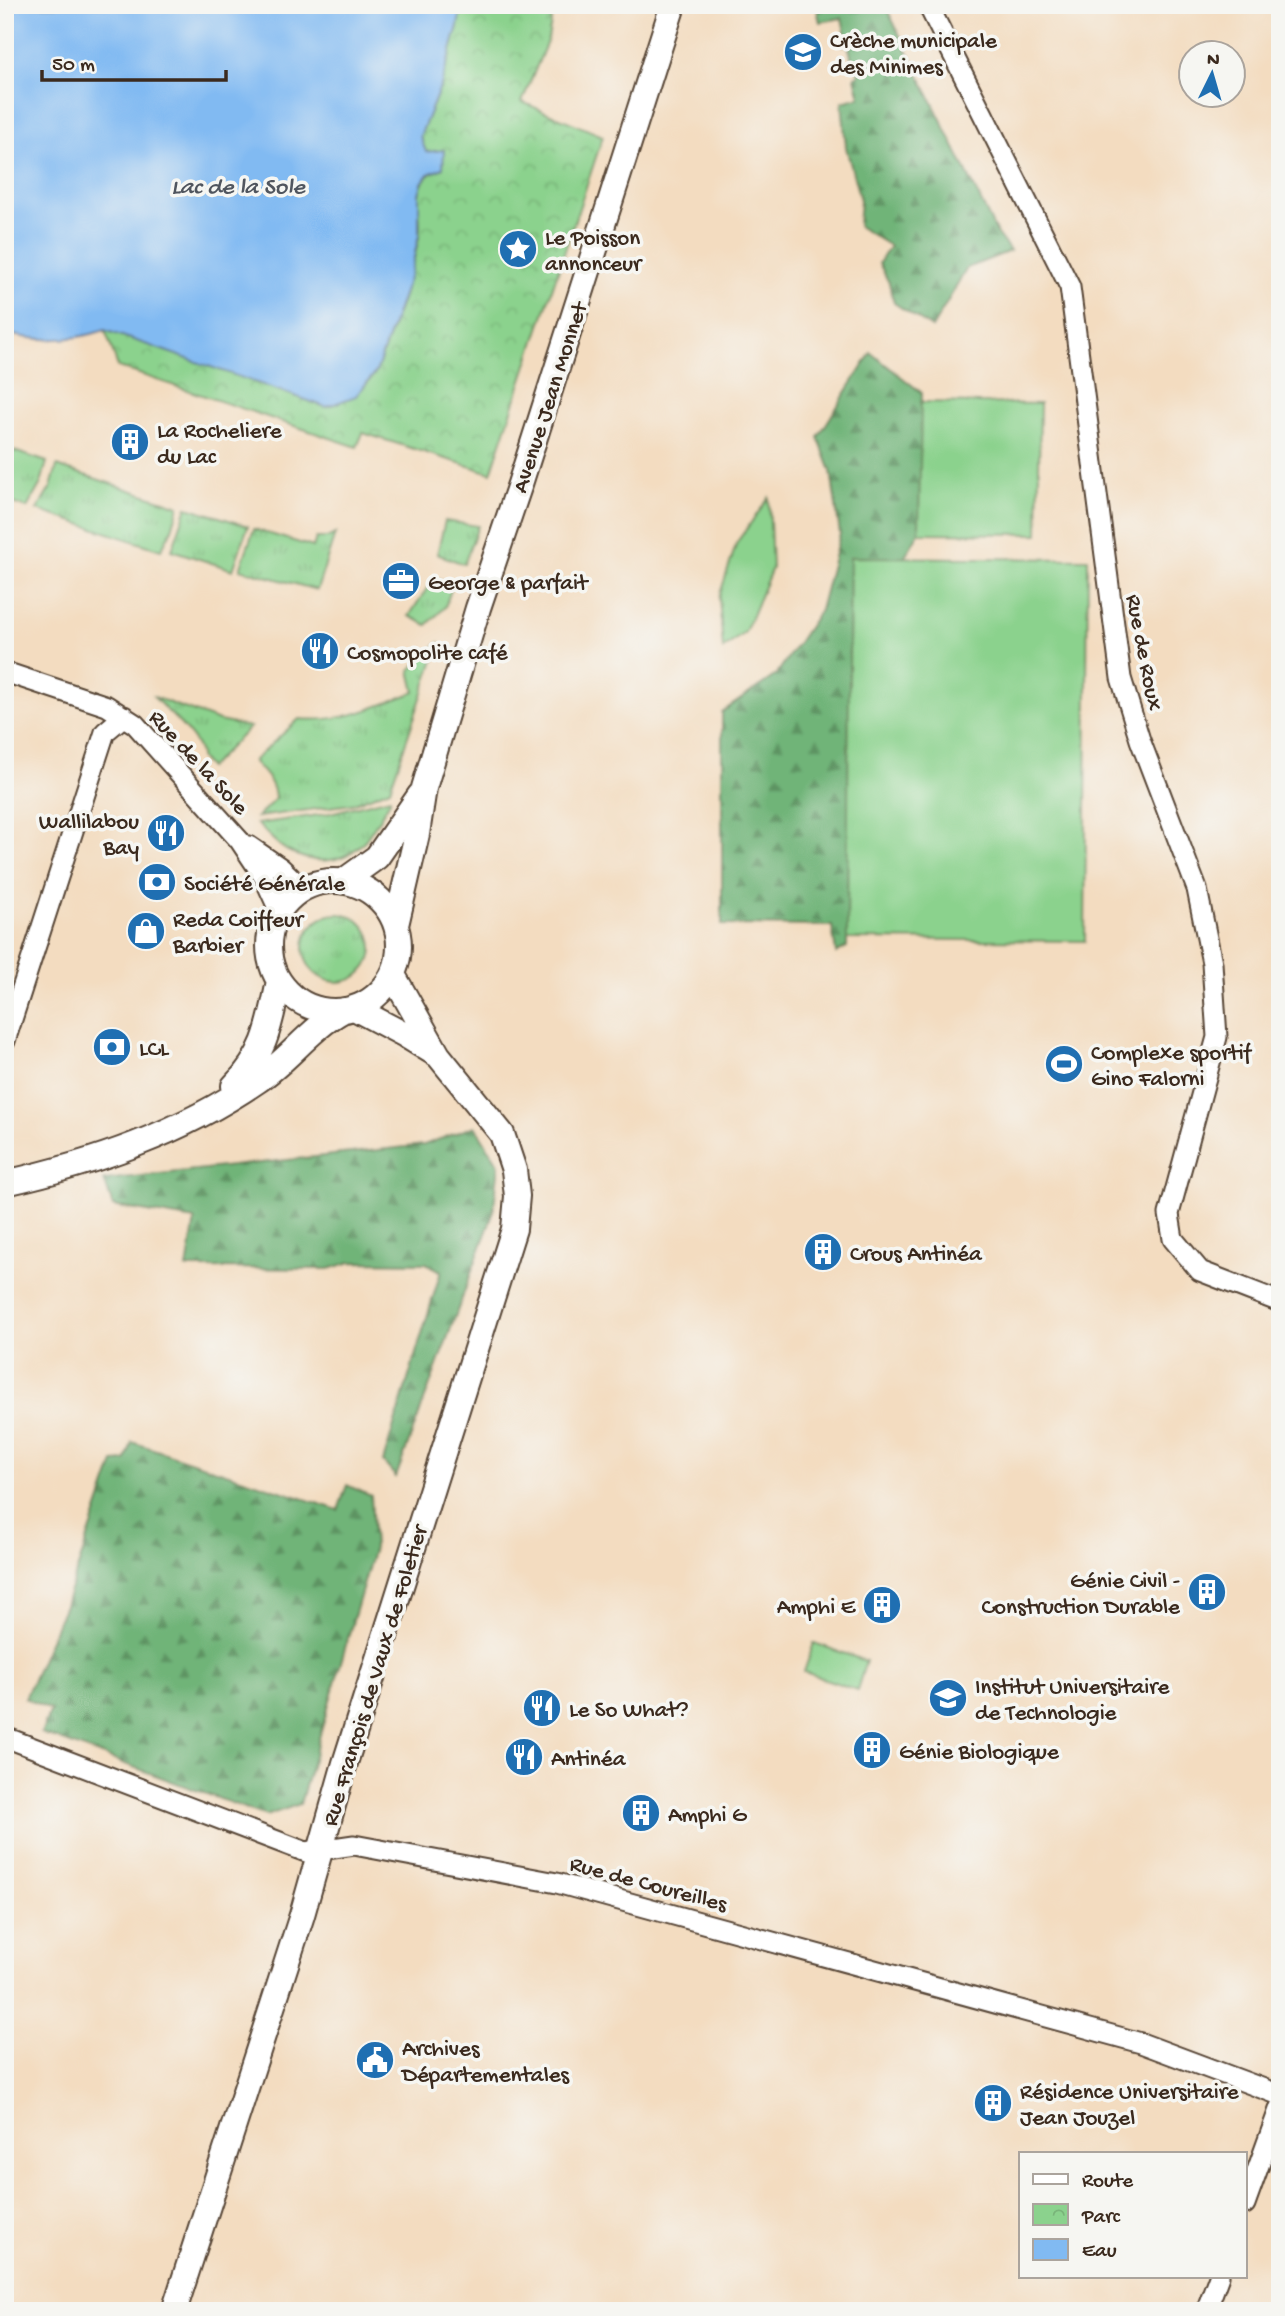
<svg xmlns="http://www.w3.org/2000/svg" width="1285" height="2316" font-family="'Gochi Hand',sans-serif">
<defs>
<pattern id="grass-tufts" width="24" height="20" patternUnits="userSpaceOnUse" patternTransform="scale(1.75)"><rect width="24" height="20" fill="#8bd28d"/><path d="M3 7l-1-3M5 7V3M7 7l1-3M15 17l-1-3M17 17v-4M19 17l1-3" fill="none" stroke="#79b479"/></pattern>
<pattern id="forest-firs" width="22" height="20" patternUnits="userSpaceOnUse" patternTransform="scale(1.75)"><rect width="22" height="20" fill="#70b478"/><path d="M5 1l3.5 6h-7zM16 11l3.5 6h-7z" fill="#5d9362"/></pattern>
<pattern id="park-crowns" width="20" height="18" patternUnits="userSpaceOnUse" patternTransform="scale(1.75)"><rect width="20" height="18" fill="#8bd28d"/><path d="M2 6a3 3 0 1 1 6 0M12 15a3 3 0 1 1 6 0" fill="none" stroke="#79b479"/></pattern>
</defs>
<rect width="100%" height="100%" fill="#f6f6f2"/>
<filter id="ink" filterUnits="userSpaceOnUse"><feTurbulence type="fractalNoise" baseFrequency=".0143" numOctaves="2"/><feDisplacementMap in="SourceGraphic" scale="14" xChannelSelector="R" yChannelSelector="G"/><feConvolveMatrix kernelMatrix="1 2 1 2 8 2 1 2 1" color-interpolation-filters="sRGB"/></filter>
<filter id="wash" filterUnits="userSpaceOnUse"><feTurbulence type="fractalNoise" baseFrequency=".00686" numOctaves="4" result="noise"/><feDisplacementMap in="SourceGraphic" scale="28" xChannelSelector="R" yChannelSelector="G"/><feGaussianBlur stdDeviation="1.57" result="paint"/><feColorMatrix in="noise" values="0 0 0 0 0 0 0 0 0 0 0 0 0 0 0 0 0 1.4 0 .05"/><feComposite in="paint" operator="in"/></filter>
<g filter="url(#wash)">
<rect width="100%" height="100%" fill="#f3dcc0"/>
<path fill="url(#grass-tufts)" stroke="#637e56" stroke-width="2" d="M 5,448 L 47,462 L 41,483 L 27,508 L 5,500 Z
M 57,466 L 179,506 L 172,529 L 161,550 L 37,510 L 51,487 Z
M 187,507 L 248,526 L 233,570 L 172,550 Z
M 445,521 L 478,526 L 464,564 L 437,554 Z
M 254,529 L 313,547 L 316,538 L 327,538 L 335,534 L 317,590 L 240,569 Z
M 434,578 L 453,584 L 445,607 L 427,625 L 409,616 Z
M 440,642 L 390,789 L 352,804 L 257,817 L 275,799 C 275,783 264,773 253,761 L 299,719 C 344,723 374,707 415,692 L 410,670 Z
M 154,697 L 219,721 L 250,727 L 209,768 L 200,758 C 202,740 166,711 154,697 Z
M 390,798 L 390,801 C 382,814 375,827 366,839 C 344,865 315,866 286,850 C 276,844 266,832 257,824 L 326,814 Z
M304 948a34 34 0 1 1 68 0a34 34 0 1 1-68 0Z"/>
<path fill="url(#forest-firs)" stroke="#566f4b" stroke-width="2" d="M 816,5 L 885,5 L 997,234 L 1010,251 L 967,268 L 932,328 L 894,303 L 889,283 L 879,263 L 890,246 L 858,226 L 860,200 L 846,147 L 842,102 L 860,97 L 855,77 L 859,75 L 855,59 L 852,60 L 848,44 L 843,45 L 841,38 L 846,37 L 842,18 L 820,22 Z
M 871,353 L 922,393 L 919,533 L 904,558 L 850,558 L 847,947 L 836,953 L 832,926 L 722,925 L 722,712 L 776,675 L 820,610 L 840,534 L 831,471 L 818,437 Z
M 475,1126 L 499,1165 L 493,1214 L 396,1477 L 383,1462 L 441,1271 L 426,1263 L 351,1262 L 329,1269 L 187,1268 L 195,1220 L 113,1206 L 104,1180 L 424,1145 Z
M 132,1442 L 338,1510 L 347,1485 L 371,1496 L 374,1548 L 300,1804 L 266,1816 L 41,1733 L 51,1710 L 25,1698 L 65,1605 L 114,1462 L 126,1461 Z"/>
<path fill="url(#park-crowns)" stroke="#637e56" stroke-width="2" d="M 460,5 L 554,5 L 548,39 L 522,102 L 603,136 L 491,473 L 363,433 L 357,447 L 118,367 L 105,330 L 326,407 C 350,398 361,394 376,372 C 392,328 409,284 419,238 C 423,220 414,201 422,184 C 426,174 434,172 443,168 L 443,151 L 426,152 L 420,136 L 441,85 L 458,26 Z"/>
<path fill="#8bd28d" stroke="#637e56" stroke-width="2" d="M 921,402 L 1040,404 L 1038,534 L 919,533 Z
M 769,498 L 772,568 L 745,632 L 723,649 L 719,597 L 737,542 Z
M 850,557 L 1088,559 L 1085,941 L 847,939 Z
M 814,1643 L 866,1661 L 857,1690 L 804,1672 Z"/>
<path fill="#81baf2" stroke="#5e7288" stroke-width="2" d="M 462,5 L 458,26 L 441,85 L 420,136 L 426,152 L 444,150 L 443,168 L 428,174 L 422,183 L 419,194 L 419,235 L 410,275 L 376,372 L 356,396 L 326,407 L 105,330 C 73,341 38,342 5,333 L 5,6 Z"/>
</g>
<g filter="url(#ink)">
<g fill="none" stroke-linecap="round" stroke-linejoin="round">
<g stroke="#574536" stroke-width="23">
<path id="minor" d="M 928,5 L 1070,287 L 1121,678 L 1140,740 L 1197,889 L 1212,963 L 1217,1037 L 1169,1214 L 1173,1239 L 1200,1271 L 1280,1302
M 5,672 L 107,706 L 135,724 L 240,841 L 264,877 L 279,910
M 249,846 L 281,868 L 303,889
M 5,1041 L 105,732 L 124,716
M 5,1737 L 306,1852 L 354,1845 L 557,1883 L 1141,2043 L 1280,2095
M 1245,2204 L 1280,2107
M 1206,2311 L 1219,2276"/>
</g>
<g stroke="#574536" stroke-width="28">
<path id="tertiary" d="M 345,880 L 377,857 L 420,795
M269 946a65 65 0 1 1 130 0a65 65 0 1 1-130 0Z
M 396,925 L 417,834 L 424,788 L 478,608 L 520,484 L 673,5
M 354,1008 L 405,1035 L 436,1054
M 234,1086 C 266,1054 270,1024 279,981
M 5,1183 C 95,1163 181,1133 257,1081 C 289,1060 310,1028 344,1010
M 174,2311 L 302,1915 L 345,1763 L 514,1229 L 517,1196 L 514,1170 L 502,1134 L 438,1055 L 393,975"/>
</g>
<use href="#minor" stroke="#fff" stroke-width="19"/>
<use href="#tertiary" stroke="#fff" stroke-width="24"/>
</g>
</g>
<defs>
<g id="school-disc" transform="scale(2.0125)"><circle r="9.5" fill="#1f6fb2" stroke="#f6f6f2"/><path d="M0-5L7-2L0 1L-7-2ZM-4 1L0 2.5L4 1V4Q0 6-4 4Z" fill="#fff"/></g>
<g id="sight-disc" transform="scale(2.0125)"><circle r="9.5" fill="#1f6fb2" stroke="#f6f6f2"/><path d="M0-6L1.8-2.2L6-1.7L2.9 1.2L3.7 5.4L0 3.3L-3.7 5.4L-2.9 1.2L-6-1.7L-1.8-2.2Z" fill="#fff"/></g>
<g id="building-disc" transform="scale(2.0125)"><circle r="9.5" fill="#1f6fb2" stroke="#f6f6f2"/><path d="M-4-6H4V6H1V3H-1V6H-4ZM-2.5-4.3h1.7v1.8h-1.7ZM.8-4.3h1.7v1.8H.8ZM-2.5-1h1.7V.8h-1.7ZM.8-1h1.7V.8H.8Z" fill="#fff"/></g>
<g id="office-disc" transform="scale(2.0125)"><circle r="9.5" fill="#1f6fb2" stroke="#f6f6f2"/><path d="M-6-3h4V-5.5h4V-3h4V5H-6ZM-1-4.5V-3h2v-1.5ZM-6 0V1H6V0Z" fill="#fff"/></g>
<g id="restaurant-disc" transform="scale(2.0125)"><circle r="9.5" fill="#1f6fb2" stroke="#f6f6f2"/><path d="M-5-6h1v4h1v-4h1v4h1v-4h1v5L-1.5 .5V6h-2V.5L-5-1ZM5-6V6H3V1.5H1.5Q1.5-4 5-6Z" fill="#fff"/></g>
<g id="bank-disc" transform="scale(2.0125)"><circle r="9.5" fill="#1f6fb2" stroke="#f6f6f2"/><path d="M-6-4H6V4H-6ZM0-2.3a2.3 2.3 0 1 0 0 4.6a2.3 2.3 0 1 0 0-4.6Z" fill="#fff"/></g>
<g id="shop-disc" transform="scale(2.0125)"><circle r="9.5" fill="#1f6fb2" stroke="#f6f6f2"/><path d="M-5-2.5h2.3a2.7 3.5 0 0 1 5.4 0H5L5.5 6h-11ZM-1.5-2.5h3a1.5 2.3 0 0 0-3 0Z" fill="#fff"/></g>
<g id="stadium-disc" transform="scale(2.0125)"><circle r="9.5" fill="#1f6fb2" stroke="#f6f6f2"/><path d="M0-5a6.5 5 0 1 0 0 10a6.5 5 0 1 0 0-10ZM-3.5-1.8h7v3.6h-7Z" fill="#fff"/></g>
<g id="university-disc" transform="scale(2.0125)"><circle r="9.5" fill="#1f6fb2" stroke="#f6f6f2"/><path d="M0-5L7-2L0 1L-7-2ZM-4 1L0 2.5L4 1V4Q0 6-4 4Z" fill="#fff"/></g>
<g id="civic-disc" transform="scale(2.0125)"><circle r="9.5" fill="#1f6fb2" stroke="#f6f6f2"/><path d="M-.6-6.5H3V-4.5H.6V-3L4-1V1h2V6H-6V1h2V-1L-.6-3ZM-1.2 2.5V6h2.4V2.5Z" fill="#fff"/></g>
</defs>
<g fill-rule="evenodd">
<use href="#school-disc" x="803" y="52"/>
<use href="#sight-disc" x="518" y="249"/>
<use href="#building-disc" x="130" y="442"/>
<use href="#office-disc" x="401" y="581"/>
<use href="#restaurant-disc" x="320" y="651"/>
<use href="#restaurant-disc" x="166" y="833"/>
<use href="#bank-disc" x="157" y="882"/>
<use href="#shop-disc" x="146" y="931"/>
<use href="#bank-disc" x="112" y="1047"/>
<use href="#stadium-disc" x="1064" y="1064"/>
<use href="#building-disc" x="823" y="1252"/>
<use href="#building-disc" x="1207" y="1592"/>
<use href="#building-disc" x="882" y="1605"/>
<use href="#university-disc" x="948" y="1698"/>
<use href="#restaurant-disc" x="542" y="1708"/>
<use href="#building-disc" x="872" y="1750"/>
<use href="#restaurant-disc" x="524" y="1757"/>
<use href="#building-disc" x="641" y="1813"/>
<use href="#civic-disc" x="375" y="2060"/>
<use href="#building-disc" x="993" y="2103"/>
</g>
<g text-anchor="middle" stroke-width="7" stroke-linejoin="round" paint-order="stroke">
<g font-size="23" fill="#3b2a1e" stroke="#f6f6f2" text-anchor="start">
<text x="830" y="47">Crèche municipale<tspan x="830" dy="26">des Minimes</tspan></text>
<text x="545" y="244">Le Poisson<tspan x="545" dy="26">annonceur</tspan></text>
<text x="157" y="437">La Rocheliere<tspan x="157" dy="26">du Lac</tspan></text>
<text x="428" y="589">George &amp; parfait</text>
<text x="347" y="659">Cosmopolite café</text>
<text x="139" y="828" text-anchor="end">Wallilabou<tspan x="139" dy="26">Bay</tspan></text>
<text x="184" y="890">Société Générale</text>
<text x="173" y="926">Reda Coiffeur<tspan x="173" dy="26">Barbier</tspan></text>
<text x="139" y="1055">LCL</text>
<text x="1091" y="1059">Complexe sportif<tspan x="1091" dy="26">Gino Falorni</tspan></text>
<text x="850" y="1260">Crous Antinéa</text>
<text x="1180" y="1587" text-anchor="end">Génie Civil -<tspan x="1180" dy="26">Construction Durable</tspan></text>
<text x="855" y="1613" text-anchor="end">Amphi E</text>
<text x="975" y="1693">Institut Universitaire<tspan x="975" dy="26">de Technologie</tspan></text>
<text x="569" y="1716">Le So What?</text>
<text x="899" y="1758">Génie Biologique</text>
<text x="551" y="1765">Antinéa</text>
<text x="668" y="1821">Amphi G</text>
<text x="402" y="2055">Archives<tspan x="402" dy="26">Départementales</tspan></text>
<text x="1020" y="2098">Résidence Universitaire<tspan x="1020" dy="26">Jean Jouzel</tspan></text>
</g>
<g font-size="23" fill="#3b2a1e" stroke="#f6f6f2">
<text transform="translate(548 397) rotate(-72)" y="8">Avenue Jean Monnet</text>
<text transform="translate(1146 652) rotate(79)" y="8">Rue de Roux</text>
<text transform="translate(200 761) rotate(47)" y="8">Rue de la Sole</text>
<text transform="translate(373 1675) rotate(-73)" y="8">Rue François de Vaux de Foletier</text>
<text transform="translate(649 1882) rotate(15)" y="8">Rue de Coureilles</text>
</g>
<g font-size="24" font-style="italic" fill="#50555e" stroke="#f6f6f2">
<text x="238" y="193">Lac de la Sole</text>
</g>
</g>
<rect width="1285" height="2316" fill="none" stroke="#f6f6f2" stroke-width="28"/>
<rect x="1019" y="2152" width="228" height="126" fill="#f6f6f2" stroke="#aba49d" stroke-width="2"/>
<rect x="1033" y="2174" width="35" height="10" fill="#ffffff" stroke="#aba49d" stroke-width="2"/>
<text x="1082" y="2186" font-size="21" fill="#3b2a1e">Route</text>
<rect x="1033" y="2204" width="35" height="21" fill="url(#park-crowns)" stroke="#aba49d" stroke-width="2"/>
<text x="1082" y="2222" font-size="21" fill="#3b2a1e">Parc</text>
<rect x="1033" y="2239" width="35" height="21" fill="#81baf2" stroke="#aba49d" stroke-width="2"/>
<text x="1082" y="2256" font-size="21" fill="#3b2a1e">Eau</text>
<g transform="translate(1212 74) rotate(5)"><circle r="33" fill="#f6f6f2" stroke="#aba49d" stroke-width="2"/>
<path d="M0-5L12 26L0 18L-12 26Z" fill="#1f6fb2"/>
<text y="-10" font-size="19" font-weight="bold" text-anchor="middle" fill="#3b2a1e">N</text>
</g>
<path d="M42 70v10h184v-10" fill="none" stroke="#3b2a1e" stroke-width="3.5"/>
<text x="52" y="70" font-size="21" fill="#3b2a1e" stroke="#f6f6f2" stroke-width="5" paint-order="stroke">50 m</text>
</svg>
